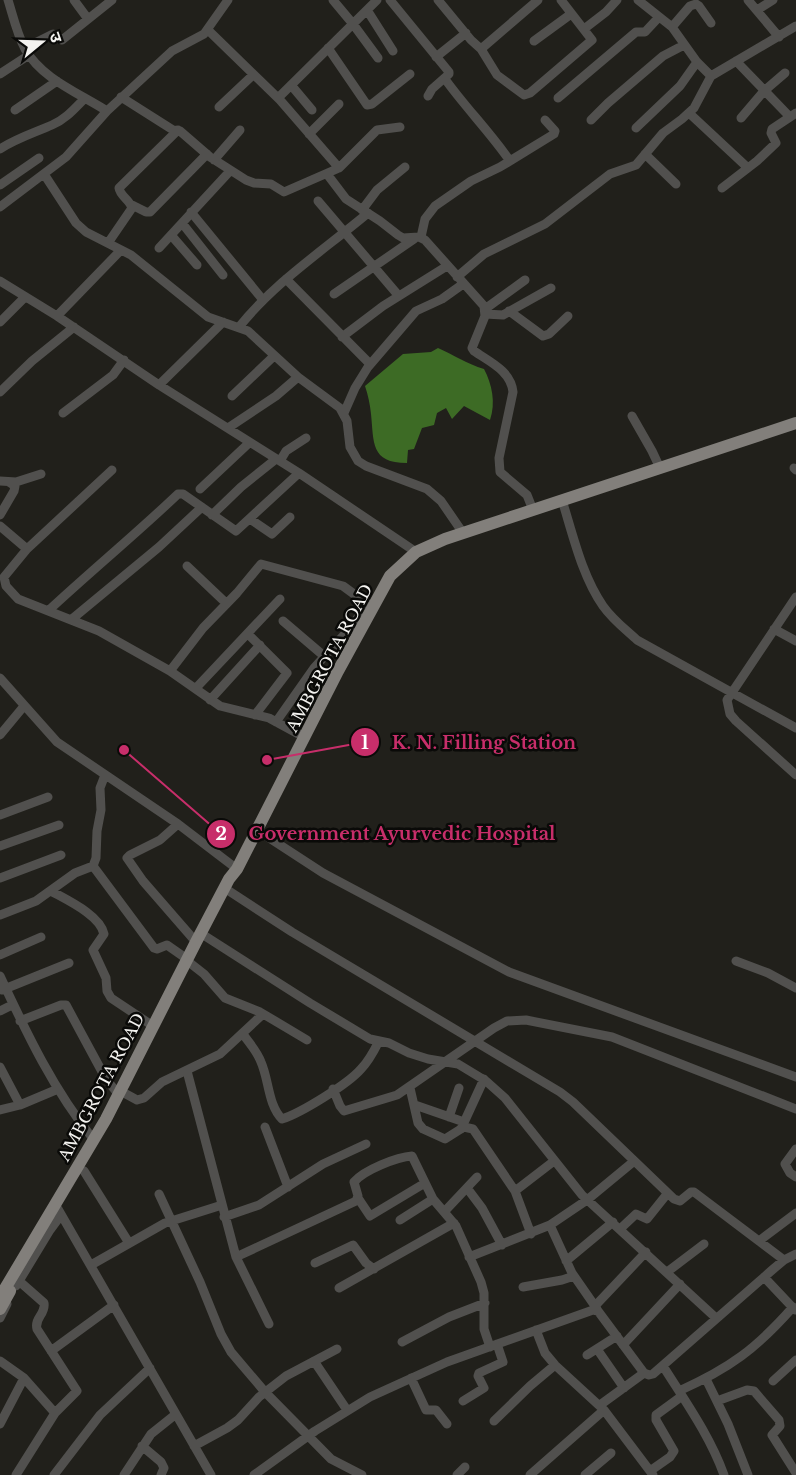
<svg xmlns="http://www.w3.org/2000/svg" width="796" height="1475" font-family="'Libre Baskerville','Noto Sans Devanagari',serif">
<rect width="100%" height="100%" fill="#21201b"/>
<path fill="#3d6b25" d="M 438,348 C 454,355 467,364 484,369 C 492,384 496,403 490,420 L 464,406 L 452,419 L 446,408 L 437,413 L 434,425 L 422,428 L 414,449 L 408,450 L 407,463 C 370,463 374,442 371,414 C 370,404 368,395 365,386 L 403,354 L 431,352 Z"/>
<g fill="none" stroke-linecap="round" stroke-linejoin="round">
<path stroke="#51504e" stroke-width="9" d="M 8,0 C 13,16 17,34 25,49 C 42,79 79,93 107,111
M 74,0 L 88,19
M 333,0 L 353,24 L 378,58
M 390,0 L 449,72 L 449,74 L 432,89 L 428,96
M 438,0 L 471,40 L 481,49 L 497,75 L 524,95 L 530,93 L 592,40 L 561,0
M 638,0 L 672,27 L 697,62 L 711,76
M 748,0 L 779,37
M 367,10 L 393,51
M 757,10 L 773,0
M 672,27 L 690,6 L 696,4 L 699,6 L 711,23
M 584,29 L 606,12 L 617,0
M 208,30 L 280,100 L 339,168
M 534,41 L 571,14
M 25,48 L 53,34 L 62,40 L 112,0
M 328,48 L 367,105 L 372,104 L 410,74
M 481,49 L 538,0
M 436,57 L 466,33
M 736,61 L 790,117
M 0,74 L 29,55
M 445,79 C 465,107 490,132 510,161
M 291,85 L 312,110
M 121,97 L 173,130 L 180,131 L 210,157 L 246,180 L 254,183 L 271,184 L 284,192 L 339,168 L 377,130 L 400,127
M 278,98 L 377,0
M 558,98 L 636,32 L 645,32 L 659,17
M 219,107 L 253,75
M 15,110 L 57,81
M 689,113 L 748,168
M 741,118 L 764,91 L 785,73
M 591,120 L 608,103 L 663,56 L 684,45
M 636,128 L 680,86 L 697,62
M 309,134 L 339,104
M 0,149 C 17,138 34,133 52,125 C 66,119 75,108 85,98
M 645,154 L 676,184
M 214,160 L 240,130
M 44,174 L 76,223 L 86,232 L 131,255 L 208,317 L 248,331 L 298,377 L 340,408 L 347,421 L 350,447 L 358,461 L 366,466 L 427,489 L 441,501 L 463,533
M 327,174 L 346,199 L 380,221 L 398,235 L 403,238 L 419,237 L 425,240 L 484,306 L 485,316 L 472,348 L 474,351 C 490,362 511,371 513,392 L 499,458 L 500,472 L 527,495 L 533,510
M 0,185 L 39,158
M 722,188 L 757,161 L 776,143 L 771,133 L 772,129 L 796,113
M 318,201 L 398,295
M 132,205 L 146,212 L 150,212 L 207,154
M 0,207 L 66,157 L 107,111 L 172,51 L 204,34 L 228,0
M 362,210 L 377,190 L 405,167
M 191,212 L 263,300
M 182,223 L 223,275
M 171,235 L 197,265
M 421,237 L 425,219 L 435,206 L 471,181 L 500,167 L 554,134 L 555,131 L 545,120
M 108,243 L 132,208 C 130,200 120,196 119,188 L 178,130
M 159,248 L 230,171
M 457,277 L 484,254 L 545,224 L 610,174 L 636,165 L 663,133 L 682,119 L 694,108 L 711,76 L 796,26
M 286,279 L 370,364
M 0,281 L 57,316 L 159,385 L 299,473 L 416,552
M 334,294 L 414,239
M 485,309 L 525,280
M 509,311 L 543,336 L 549,334 L 568,316
M 485,314 L 503,315 L 551,288
M 57,316 L 121,250
M 0,322 L 25,297
M 239,327 C 275,282 324,250 368,213
M 342,337 L 383,306 L 447,266
M 159,385 L 223,322
M 0,392 L 32,361 L 74,327
M 232,396 L 274,356
M 63,413 L 113,375 L 124,360
M 344,413 L 355,388 L 368,367 L 416,311 L 442,299 L 463,284
M 632,416 L 652,451 L 660,468
M 228,428 L 276,396 L 298,377
M 280,461 L 286,451 L 306,438
M 794,468 L 796,470
M 0,481 L 16,482 L 41,474
M 200,489 L 249,443
M 562,500 C 573,535 582,576 603,606 C 612,619 625,629 637,640 L 796,728
M 0,515 L 14,491 L 15,486 L 9,482
M 212,515 L 241,487 L 276,459
M 250,519 L 272,534 L 290,517
M 0,526 L 27,549 L 4,577 L 6,586 L 18,599 L 99,631 L 170,671
M 27,549 L 112,470
M 187,566 L 226,603
M 796,597 L 727,700 L 730,714 L 736,721 L 796,775
M 48,611 C 91,571 136,534 178,494 L 183,494 L 236,531 L 299,473
M 72,619 L 159,547 L 202,507
M 283,621 L 324,656
M 774,629 L 796,641
M 248,634 L 287,673 L 255,715
M 0,678 L 57,742 L 178,824 L 237,869
M 196,688 L 280,599
M 210,700 L 260,645
M 276,722 L 314,668 L 353,625 L 366,604
M 0,735 L 24,706
M 304,737 L 269,718 L 220,706 L 170,671 L 203,628 L 237,593 L 261,564 L 343,586 L 373,608
M 0,815 L 48,797
M 178,824 L 160,840 L 130,855 L 127,858 L 143,881 L 196,942
M 257,830 L 323,873 L 509,972 L 796,1077
M 0,846 L 59,825
M 93,866 L 96,858 L 97,831 L 101,810 L 100,788 L 105,775
M 0,878 L 61,855
M 51,891 C 67,900 100,915 104,934 L 93,950 L 106,978 L 107,991 L 111,998 L 153,1026
M 229,891 L 292,932 L 560,1092 L 573,1102 L 674,1199 L 680,1201 L 691,1192 L 694,1192 L 784,1260
M 0,915 L 36,901 L 75,873 L 93,866 L 154,948 L 157,949 L 167,945 L 187,959
M 205,936 L 310,1003 L 370,1039 L 389,1043 L 409,1053 L 428,1059 L 458,1064 L 486,1081 L 505,1098 L 582,1195 L 716,1318
M 0,955 L 41,937
M 736,961 L 768,973 L 796,988
M 190,963 L 204,974 L 225,998 L 260,1012 L 307,1040
M 0,976 C 27,1034 54,1091 94,1140
M 2,990 L 69,963
M 0,1011 L 12,1005
M 20,1021 L 61,1005 L 66,1005 L 106,1079 L 119,1095
M 243,1034 C 249,1043 257,1051 261,1062 C 269,1080 268,1105 282,1119 C 301,1113 348,1084 361,1069 C 369,1061 374,1051 379,1041
M 0,1067 L 20,1105
M 187,1071 L 236,1257 L 269,1324
M 410,1088 L 418,1123 L 423,1129 L 445,1139 L 464,1127 L 473,1129 L 515,1191 L 531,1234
M 333,1089 L 340,1106 L 344,1111 L 397,1095 L 494,1028 L 507,1021 L 526,1020 L 612,1037 L 796,1109
M 126,1094 L 137,1100 L 144,1098 L 162,1082 L 220,1054 L 263,1014
M 415,1105 L 464,1122
M 0,1110 L 20,1105 L 58,1089
M 449,1117 L 459,1088
M 265,1127 L 288,1187
M 461,1129 L 484,1079
M 796,1149 L 785,1164 L 790,1173 L 796,1177
M 84,1171 L 129,1243
M 467,1188 L 482,1208 L 502,1245
M 515,1191 L 554,1161
M 159,1194 L 200,1282 L 221,1334 L 231,1352 L 265,1392 L 331,1459 L 362,1475
M 358,1198 L 370,1216 L 425,1183
M 58,1209 L 211,1475
M 444,1212 L 477,1177
M 224,1217 L 259,1205 L 323,1164 L 366,1144
M 400,1220 L 433,1199
M 550,1225 L 572,1273 L 597,1309
M 620,1229 L 636,1214 L 647,1219 L 667,1194
M 759,1241 L 796,1213
M 236,1257 L 356,1201 L 358,1196 L 354,1182 C 364,1170 397,1157 412,1156 L 433,1199 L 456,1226 L 481,1282 L 484,1293 L 484,1329 L 490,1347
M 469,1257 L 550,1225 L 587,1200 L 633,1162
M 566,1261 L 613,1222
M 315,1263 L 353,1245 L 366,1263 L 374,1269
M 91,1265 L 165,1223 L 222,1205
M 667,1272 L 704,1244
M 764,1277 L 795,1310
M 16,1286 L 50,1230 L 61,1215
M 523,1287 L 562,1280 L 574,1276
M 339,1288 L 454,1223
M 595,1306 L 646,1252
M 0,1318 L 7,1304
M 536,1330 L 545,1353 L 555,1365 L 604,1410 L 653,1475
M 402,1342 L 449,1317 L 485,1303
M 623,1345 L 680,1284
M 597,1349 L 624,1388
M 51,1351 L 114,1305
M 587,1355 L 617,1336
M 0,1361 L 24,1378 L 55,1413
M 314,1361 L 347,1410
M 663,1366 C 685,1401 710,1436 724,1475
M 411,1378 L 426,1410 L 436,1410 L 447,1424
M 706,1379 L 728,1424 L 748,1475
M 773,1381 L 796,1360
M 679,1391 C 730,1368 756,1349 793,1307
M 463,1401 L 484,1388 L 478,1376 L 479,1373 L 503,1362 L 497,1344
M 717,1401 L 747,1390 L 754,1391 L 779,1420 L 780,1426 L 772,1435 L 796,1473
M 600,1405 L 644,1373
M 494,1421 L 530,1386 L 555,1365
M 0,1424 L 24,1378
M 142,1446 L 161,1462 L 164,1468 L 161,1475
M 194,1446 L 227,1428 L 238,1420 L 259,1397 L 286,1376 L 337,1349
M 650,1471 L 670,1457 L 674,1451 L 656,1420 L 656,1415 L 682,1396
M 16,1475 L 55,1413 L 77,1391 L 37,1329 C 34,1318 46,1314 44,1303 L 19,1281
M 54,1475 L 100,1415 L 150,1368
M 124,1475 L 151,1434 L 176,1414
M 254,1475 L 315,1431 L 370,1397 L 447,1362 L 593,1310 L 598,1311 L 644,1373 L 649,1375 L 653,1374 L 771,1271 L 784,1260 L 796,1254
M 457,1475 L 465,1467
M 530,1475 L 604,1410
M 585,1475 L 611,1453"/>
<path stroke="#827f7b" stroke-width="12" d="M 0,1297 L 106,1119 L 196,942 L 229,879 L 237,869 L 338,671 L 390,576 L 416,552 L 445,539 L 796,423
M 0,1309 L 10,1291"/>
</g>
<g text-anchor="middle" stroke-width="5" stroke-linejoin="round" paint-order="stroke">
<g font-size="16" fill="#f3f2ef" stroke="#0a0a08">
<text transform="translate(329 658) rotate(-62)" y="6">AMBGROTA ROAD</text>
<text transform="translate(101 1087) rotate(-62)" y="6">AMBGROTA ROAD</text>
</g>
</g>
<path fill="none" stroke="#c72e6a" stroke-width="2" d="M267 760L365 742M124 750L221 834"/>
<g fill="#c72e6a" stroke="#0a0a08" stroke-width="2">
<circle cx="267" cy="760" r="6"/>
<circle cx="124" cy="750" r="6"/>
<circle cx="365" cy="742" r="15"/>
<circle cx="221" cy="834" r="15"/>
</g>
<g font-size="18" text-anchor="middle" font-weight="bold" fill="#fff">
<text x="365" y="749">1</text>
<text x="221" y="840">2</text>
</g>
<g font-size="18" text-anchor="middle" font-weight="bold" fill="#c72e6a" stroke="#0a0a08" stroke-width="5" stroke-linejoin="round" paint-order="stroke">
<text x="484" y="749">K. N. Filling Station</text>
<text x="402" y="840">Government Ayurvedic Hospital</text>
</g>
<g transform="translate(42 42) rotate(71)" stroke="#0a0a08" stroke-width="4.5" paint-order="stroke">
<path d="M0-4.5L10 22L0 15L-10 22Z" fill="#f3f2ef"/>
<text y="-9" font-size="16" font-weight="bold" text-anchor="middle" fill="#f3f2ef">उ</text>
</g>
</svg>
